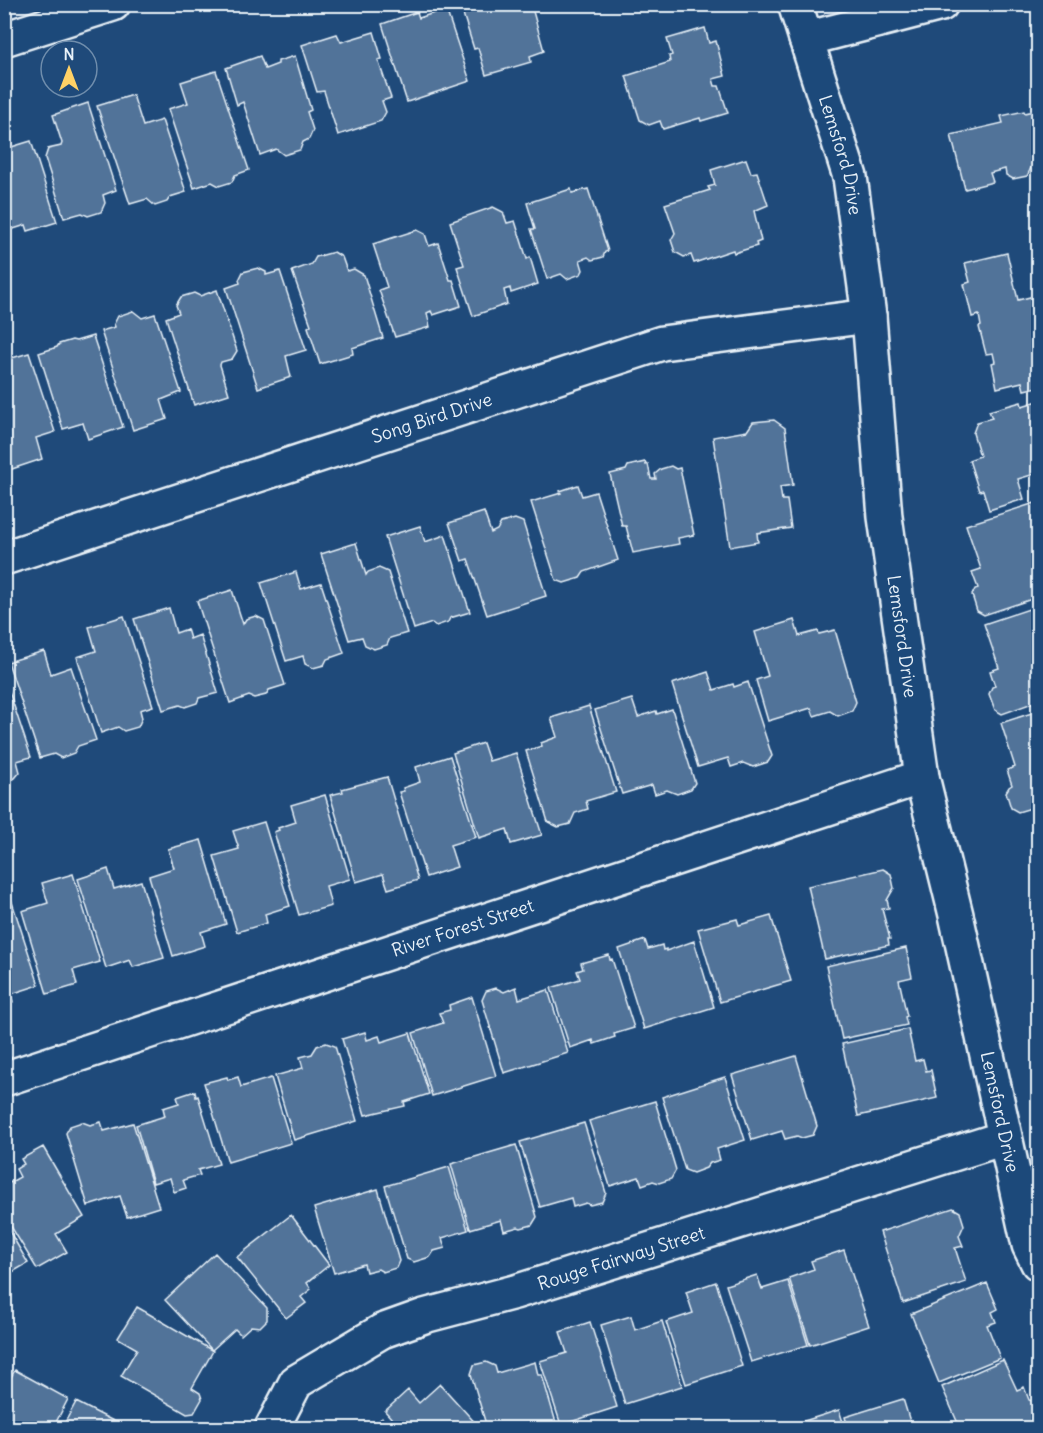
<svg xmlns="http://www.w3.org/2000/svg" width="1043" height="1433" font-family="Delius,sans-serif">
<rect width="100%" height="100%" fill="#1f4a7a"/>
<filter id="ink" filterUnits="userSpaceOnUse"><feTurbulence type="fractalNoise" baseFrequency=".0167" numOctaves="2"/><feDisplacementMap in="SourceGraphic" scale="12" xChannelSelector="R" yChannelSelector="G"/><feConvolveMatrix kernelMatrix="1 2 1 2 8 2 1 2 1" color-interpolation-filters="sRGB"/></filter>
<g filter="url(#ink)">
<path fill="#517399" stroke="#e8f1f8" stroke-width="1.5" d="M 460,4 L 531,4 L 544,51 L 530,56 L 531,62 L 486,75 L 478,48 L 474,49 Z
M 446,9 L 470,81 L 407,102 L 382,24 L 417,12 L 419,18 Z
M 705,28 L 709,43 L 716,41 L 725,76 L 713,79 L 715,86 L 719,86 L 728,113 L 701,121 L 700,118 L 663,129 L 660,121 L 649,125 L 640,120 L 626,76 L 670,62 L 669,56 L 672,55 L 667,39 Z
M 374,32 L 382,59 L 378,60 L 391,98 L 382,101 L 386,112 L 381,121 L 338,135 L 324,91 L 317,92 L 302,45 L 337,34 L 341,42 Z
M 260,56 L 265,69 L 278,64 L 278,61 L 295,56 L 311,110 L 307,112 L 313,130 L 309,139 L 303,142 L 300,150 L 284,155 L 276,149 L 260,155 L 243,102 L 237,105 L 226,68 Z
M 216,71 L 249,170 L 235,175 L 232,182 L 219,186 L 212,182 L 194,188 L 168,109 L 188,103 L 181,82 Z
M 133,95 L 143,126 L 162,120 L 186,192 L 170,197 L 167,202 L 155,206 L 147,199 L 130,204 L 97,106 Z
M 88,103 L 116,190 L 103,195 L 105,203 L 101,212 L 88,216 L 82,213 L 64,218 L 45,158 L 48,149 L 61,146 L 62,143 L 53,115 Z
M 1038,110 L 1038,164 L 1032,166 L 1027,176 L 1013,179 L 1006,175 L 1005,169 L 990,173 L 993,182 L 965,189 L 951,135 L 1003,123 L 1001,116 L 1024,111 L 1025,113 Z
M 31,141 L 57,222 L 28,231 L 26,225 L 4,232 L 4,142 L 6,142 L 8,148 Z
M 746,159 L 751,173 L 757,172 L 768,205 L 754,211 L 761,241 L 756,243 L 757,246 L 734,253 L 733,250 L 694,263 L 691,255 L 684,257 L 675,252 L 671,240 L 675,233 L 665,204 L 710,190 L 708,187 L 715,185 L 711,170 Z
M 571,189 L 572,193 L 588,189 L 608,251 L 605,252 L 603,257 L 592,260 L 588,257 L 580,260 L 583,270 L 581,274 L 567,279 L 561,274 L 547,279 L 531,229 L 535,229 L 527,203 Z
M 493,207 L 503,212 L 507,223 L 515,221 L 527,259 L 530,257 L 538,284 L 511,293 L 510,288 L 504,290 L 507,304 L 473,316 L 457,267 L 464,265 L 450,222 Z
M 417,230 L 425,234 L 429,246 L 438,243 L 450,280 L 453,280 L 461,306 L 433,315 L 431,311 L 427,313 L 430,327 L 395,337 L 379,290 L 387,287 L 373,244 Z
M 334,252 L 342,257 L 347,271 L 354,269 L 364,275 L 383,338 L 352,348 L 353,354 L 320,364 L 308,327 L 311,325 L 292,271 L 312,264 L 316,257 Z
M 1007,253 L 1018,300 L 1038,295 L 1038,387 L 1024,390 L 1022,382 L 997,388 L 992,363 L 995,362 L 993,353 L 986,354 L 979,327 L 981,326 L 979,315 L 972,317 L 964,284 L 970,282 L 965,263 Z
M 258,268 L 266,272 L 266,275 L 280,271 L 306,350 L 286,356 L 291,377 L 258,388 L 226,288 L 240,283 L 239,280 L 243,272 Z
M 217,290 L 237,351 L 232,359 L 221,362 L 220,365 L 229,394 L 194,405 L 166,318 L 179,313 L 176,305 L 181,297 L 194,293 L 200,296 Z
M 133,311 L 142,318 L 155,314 L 181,392 L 161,400 L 167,419 L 133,430 L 101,331 L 115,327 L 114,324 L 118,316 Z
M 93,336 L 123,427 L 88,439 L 83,423 L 63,429 L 39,353 L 57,347 L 59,344 L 72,340 L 76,341 Z
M 29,353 L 55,432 L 36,438 L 42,459 L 6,471 L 4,465 L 4,354 L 12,358 Z
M 1038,401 L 1038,473 L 1018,479 L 1024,499 L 989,510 L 983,490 L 979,491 L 969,460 L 980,456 L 973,433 L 977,422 L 992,418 L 989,411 L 1021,402 L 1022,406 Z
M 774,420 L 785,428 L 793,485 L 780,487 L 782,500 L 787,500 L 791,528 L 757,533 L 758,542 L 730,547 L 713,437 L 747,431 L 753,422 Z
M 645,462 L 646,465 L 648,464 L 651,479 L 656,479 L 655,474 L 661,469 L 671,466 L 676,469 L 680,468 L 694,535 L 678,538 L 679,544 L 633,553 L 626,526 L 622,526 L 610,474 L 626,470 L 628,466 Z
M 578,485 L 582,496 L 596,492 L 618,560 L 584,572 L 580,578 L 564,583 L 556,580 L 531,502 L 561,493 L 560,491 Z
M 1035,503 L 1038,515 L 1038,597 L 984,615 L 977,611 L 972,595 L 975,589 L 978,588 L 972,572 L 981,569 L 966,525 Z
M 484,512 L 491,533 L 497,530 L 501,523 L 515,519 L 523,522 L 546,596 L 487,615 L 468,559 L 462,561 L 449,523 Z
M 420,526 L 425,542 L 445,535 L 470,612 L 450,618 L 448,622 L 436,626 L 432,623 L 414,629 L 385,537 Z
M 356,543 L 366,575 L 368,572 L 379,568 L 388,572 L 407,633 L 390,638 L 387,645 L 374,649 L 365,645 L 362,637 L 349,640 L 321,554 Z
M 296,572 L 301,589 L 321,583 L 344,653 L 327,659 L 324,665 L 313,668 L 305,664 L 303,656 L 286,661 L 261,583 Z
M 232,590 L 243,624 L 246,619 L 256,616 L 264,620 L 285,685 L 269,690 L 266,695 L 254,698 L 249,696 L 230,703 L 197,601 Z
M 1038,606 L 1038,701 L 1002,714 L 995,710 L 989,694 L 992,687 L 995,686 L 990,671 L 999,668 L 984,624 Z
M 169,608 L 176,633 L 187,629 L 190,639 L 200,635 L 218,693 L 199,698 L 197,703 L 185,707 L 180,705 L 163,710 L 134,619 Z
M 124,616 L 153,706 L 140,710 L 142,718 L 138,727 L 124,731 L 118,727 L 101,733 L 77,657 L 96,651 L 89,627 Z
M 794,620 L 799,636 L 818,631 L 819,634 L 835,630 L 856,702 L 852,711 L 838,716 L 830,711 L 814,716 L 811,708 L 768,721 L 756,680 L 768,676 L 755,632 Z
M 44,651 L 51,674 L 71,667 L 96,740 L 78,746 L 74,753 L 61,758 L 54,754 L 40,758 L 8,662 Z
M 708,672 L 714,690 L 733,684 L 734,687 L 748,682 L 772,756 L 768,762 L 753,767 L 743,763 L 731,767 L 728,758 L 698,767 L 672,684 Z
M 4,676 L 31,757 L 17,761 L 20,772 L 15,778 L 4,782 Z
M 632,699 L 638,717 L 656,711 L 657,714 L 672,709 L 695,783 L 691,789 L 677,794 L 667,790 L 655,794 L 652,785 L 622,794 L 595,710 Z
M 589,706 L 616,792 L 586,801 L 588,809 L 575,813 L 570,824 L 558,827 L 548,822 L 526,751 L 542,746 L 541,743 L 557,737 L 551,718 Z
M 1038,711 L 1038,806 L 1018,812 L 1011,808 L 1006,792 L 1009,787 L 1012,785 L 1007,770 L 1015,767 L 1001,723 Z
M 483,743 L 489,761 L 516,753 L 542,835 L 511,844 L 507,829 L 479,838 L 453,753 Z
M 450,756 L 476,837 L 450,845 L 457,867 L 426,877 L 399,792 L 404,791 L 403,788 L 420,782 L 416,767 Z
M 387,777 L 418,880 L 388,889 L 383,874 L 356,882 L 330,795 L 343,792 L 342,789 Z
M 325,795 L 350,879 L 326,886 L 331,906 L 299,915 L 274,832 L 279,830 L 278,828 L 296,822 L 291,805 Z
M 264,822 L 290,906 L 265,914 L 267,923 L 237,932 L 214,856 L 239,849 L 233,831 Z
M 201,840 L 226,924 L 201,932 L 205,946 L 173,956 L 149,876 L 174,868 L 168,849 Z
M 108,869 L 114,889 L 141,881 L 164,958 L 133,967 L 130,960 L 106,968 L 78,879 Z
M 883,869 L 891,874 L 894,888 L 887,900 L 889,908 L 882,909 L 890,939 L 888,939 L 889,945 L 825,959 L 808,886 Z
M 73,874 L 100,962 L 73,970 L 77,985 L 47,994 L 22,911 L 48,903 L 42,883 Z
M 11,899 L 39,985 L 11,994 L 13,1002 L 4,1005 L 4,902 Z
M 771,916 L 791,981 L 720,1002 L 698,929 L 737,919 L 739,925 Z
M 645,940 L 648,949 L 662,945 L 663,950 L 666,949 L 666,951 L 694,941 L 714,1007 L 644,1029 L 619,949 Z
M 906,948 L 912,977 L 899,980 L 907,1016 L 905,1017 L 907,1025 L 842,1039 L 826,966 Z
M 609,955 L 610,960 L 612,959 L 634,1028 L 614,1034 L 615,1037 L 594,1044 L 593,1040 L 570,1048 L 551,988 L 580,979 L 577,971 L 583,969 L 581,963 Z
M 516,987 L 519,999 L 548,990 L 568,1053 L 504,1073 L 482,1000 L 486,991 L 496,988 L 504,992 Z
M 472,997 L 496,1076 L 432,1096 L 413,1033 L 443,1023 L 439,1013 L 450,1010 L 449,1005 Z
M 908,1029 L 915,1061 L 923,1059 L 926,1071 L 931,1070 L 937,1098 L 858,1116 L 842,1044 Z
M 365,1032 L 367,1040 L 379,1036 L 381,1042 L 410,1033 L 429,1094 L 404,1102 L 405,1106 L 365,1115 L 342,1039 Z
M 326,1043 L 335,1046 L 357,1121 L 294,1140 L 275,1076 L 303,1068 L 300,1057 L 312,1054 L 317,1046 Z
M 796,1056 L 817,1126 L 813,1135 L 802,1138 L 797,1136 L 785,1139 L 782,1131 L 752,1140 L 732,1075 Z
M 227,1077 L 228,1080 L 238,1077 L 241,1087 L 271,1078 L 291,1143 L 228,1162 L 204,1083 Z
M 725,1077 L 745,1140 L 717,1149 L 720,1160 L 710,1163 L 706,1168 L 693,1173 L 685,1170 L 662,1097 Z
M 195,1091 L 196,1097 L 198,1096 L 219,1164 L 198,1170 L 200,1175 L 183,1180 L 186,1188 L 174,1192 L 170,1178 L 153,1183 L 136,1125 L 165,1116 L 163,1108 L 179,1103 L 177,1097 Z
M 655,1101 L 676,1170 L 671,1179 L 659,1183 L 653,1181 L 642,1185 L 639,1177 L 610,1186 L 589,1121 Z
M 82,1122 L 90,1125 L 101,1122 L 104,1131 L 133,1123 L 159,1207 L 127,1217 L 120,1196 L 88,1206 L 66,1133 L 70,1126 Z
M 584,1123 L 606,1193 L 602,1202 L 590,1205 L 586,1203 L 573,1207 L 571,1198 L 540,1207 L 520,1142 Z
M 516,1145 L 537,1217 L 532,1225 L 521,1228 L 518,1227 L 504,1231 L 501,1220 L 470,1229 L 451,1164 Z
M 43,1147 L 84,1217 L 56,1234 L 67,1252 L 37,1269 L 4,1215 L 4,1186 L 20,1177 L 16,1169 L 24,1164 L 21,1159 Z
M 449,1167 L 468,1230 L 442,1238 L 445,1248 L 434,1251 L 430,1257 L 414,1262 L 407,1259 L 385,1186 Z
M 378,1189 L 399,1261 L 396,1268 L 383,1272 L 378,1269 L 366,1272 L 364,1264 L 334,1273 L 314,1208 Z
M 953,1208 L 960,1212 L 964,1225 L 959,1236 L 963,1246 L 955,1248 L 966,1282 L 903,1303 L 880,1232 Z
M 291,1215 L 329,1265 L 307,1283 L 311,1289 L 301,1297 L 306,1303 L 286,1318 L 237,1257 Z
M 4,1222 L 28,1263 L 4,1277 Z
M 844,1250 L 869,1326 L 810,1345 L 789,1278 L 814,1269 L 811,1261 Z
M 215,1253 L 267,1308 L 267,1320 L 260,1327 L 251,1326 L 241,1335 L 235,1329 L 212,1350 L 165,1300 Z
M 757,1275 L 762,1289 L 788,1281 L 808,1345 L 751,1362 L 726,1285 Z
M 716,1282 L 742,1366 L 686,1384 L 666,1322 L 693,1313 L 686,1292 Z
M 987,1283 L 998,1309 L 992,1312 L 996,1322 L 987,1325 L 1000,1358 L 939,1383 L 911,1314 Z
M 137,1307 L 213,1351 L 192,1388 L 200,1393 L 202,1399 L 194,1413 L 187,1414 L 121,1376 L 137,1349 L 118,1338 Z
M 631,1316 L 635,1330 L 662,1321 L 682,1386 L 625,1404 L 601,1325 Z
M 590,1322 L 617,1407 L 561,1425 L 540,1361 L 567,1353 L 560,1332 Z
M 1003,1360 L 1017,1390 L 1024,1387 L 1029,1400 L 1038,1403 L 1038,1428 L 960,1428 L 942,1387 Z
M 486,1362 L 495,1366 L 497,1373 L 535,1362 L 538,1375 L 542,1375 L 557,1426 L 548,1428 L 487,1428 L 471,1374 L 474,1365 Z
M 15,1370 L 68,1399 L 53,1428 L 4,1428 L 4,1390 Z
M 440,1384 L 479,1427 L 477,1428 L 400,1428 L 385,1411 L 408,1390 L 419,1403 Z
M 903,1399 L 912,1428 L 848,1428 L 845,1417 Z
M 76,1402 L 127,1428 L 62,1428 Z
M 839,1410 L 845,1428 L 782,1428 Z
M 382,1418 L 391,1428 L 370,1428 Z"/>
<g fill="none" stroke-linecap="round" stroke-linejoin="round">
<g stroke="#e8f1f8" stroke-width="38">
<g id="street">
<path id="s1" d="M 795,4 L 850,177 L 869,316 L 885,517 L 922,777 L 956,915 L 1029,1245 L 1038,1263"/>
<path d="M 4,39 L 113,4"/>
<path d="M 806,39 L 941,4"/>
<path id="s2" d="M 4,558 L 662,343 L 869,316"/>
<path id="s3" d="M 4,1079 L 922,777"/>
<path id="s4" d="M 272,1428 L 296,1382 L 382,1331 L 424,1316 L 515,1292 L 1004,1138"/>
</g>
</g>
<use href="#street" stroke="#1f4a7a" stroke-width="33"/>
</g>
</g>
<g text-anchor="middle" stroke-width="5" stroke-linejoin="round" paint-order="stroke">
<g font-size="18" fill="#e8f1f8" stroke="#1f4a7a">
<text dy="6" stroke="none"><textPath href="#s1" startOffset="158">Lemsford Drive</textPath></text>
<text dy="6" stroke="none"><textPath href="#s2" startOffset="450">Song Bird Drive</textPath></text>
<text dy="6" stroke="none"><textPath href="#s1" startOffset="644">Lemsford Drive</textPath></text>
<text dy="6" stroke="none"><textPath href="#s3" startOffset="483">River Forest Street</textPath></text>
<text dy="6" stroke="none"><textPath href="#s1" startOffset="1130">Lemsford Drive</textPath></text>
<text dy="6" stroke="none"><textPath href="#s4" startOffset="402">Rouge Fairway Street</textPath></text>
</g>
</g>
<rect width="1043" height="1433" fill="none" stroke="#1f4a7a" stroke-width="24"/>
<rect x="12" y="12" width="1019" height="1409" fill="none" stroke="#e8f1f8" stroke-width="2" filter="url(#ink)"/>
<g transform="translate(69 69)"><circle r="28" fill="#1f4a7a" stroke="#6f8dac" stroke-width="1.5"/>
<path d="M0-4.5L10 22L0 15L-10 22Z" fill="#ffd166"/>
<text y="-9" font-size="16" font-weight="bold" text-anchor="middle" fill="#e8f1f8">N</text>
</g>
</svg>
